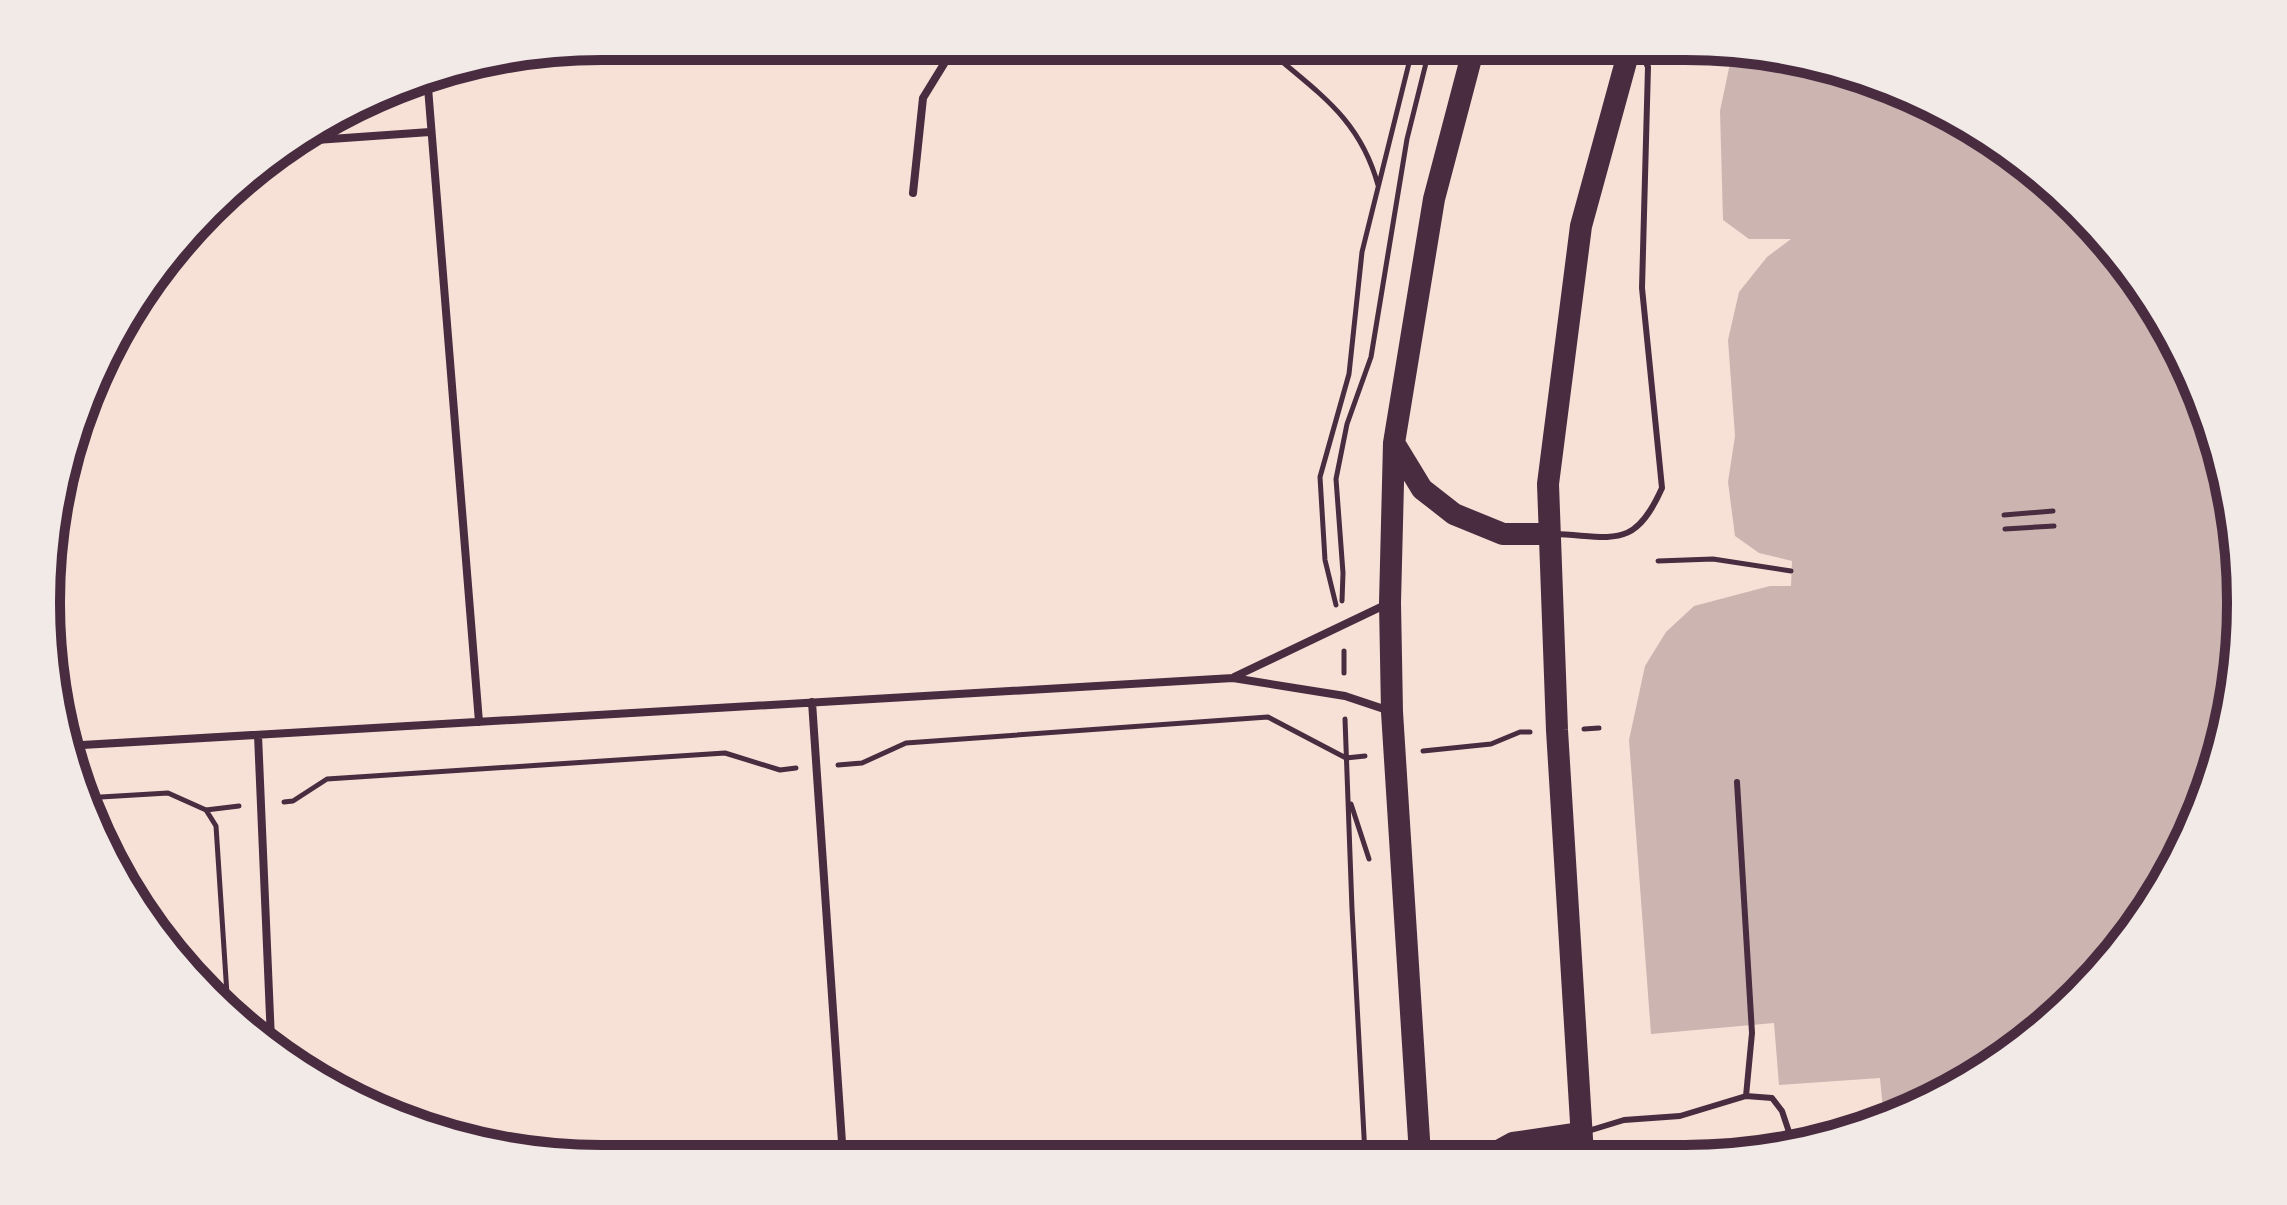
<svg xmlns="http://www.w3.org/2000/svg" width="2287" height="1205" font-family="Helvetica,sans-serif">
<rect width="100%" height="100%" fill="#f7e1d7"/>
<path fill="#ccb4b1" d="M 1733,49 L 1829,65 L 1931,104 L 2024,161 L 2103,236 L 2167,325 L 2212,424 L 2236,530 L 2240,639 L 2222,747 L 2183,849 L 2103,969 L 1994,1065 L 1897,1117 L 1884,1120 L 1880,1078 L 1779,1085 L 1774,1023 L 1651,1034 L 1629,740 L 1645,666 L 1666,632 L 1694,606 L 1770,586 L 1791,586 L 1792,561 L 1759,553 L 1735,536 L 1728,482 L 1735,436 L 1728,340 L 1739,292 L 1767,257 L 1791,239 L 1749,239 L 1723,220 L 1720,111 Z"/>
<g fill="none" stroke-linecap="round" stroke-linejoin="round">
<path stroke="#4a2c40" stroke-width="5" d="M 1265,47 C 1316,92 1359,116 1378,185
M 2004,515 L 2053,511
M 2005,529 L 2054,526
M 1658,561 L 1713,559 L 1791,571
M 1342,601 L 1343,573 L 1336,479 L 1347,424 L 1371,357 L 1407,139 L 1430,47
M 1336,605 L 1325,560 L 1320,477 L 1349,374 L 1362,252 L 1413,47
M 1344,651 L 1344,673
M 1345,719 L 1352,909 L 1365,1155
M 1584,729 L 1599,728
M 1423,751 L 1491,744 L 1520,732 L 1530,732
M 838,765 L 862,763 L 906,743 L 1268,717 L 1346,758 L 1365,756
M 84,798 L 168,793 L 206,810 L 239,806
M 284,802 L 293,801 L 327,779 L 725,753 L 780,770 L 796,768
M 1351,804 L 1369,859
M 206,810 L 216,826 L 228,1010"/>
<path stroke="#4a2c40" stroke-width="6" d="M 1554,534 C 1613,536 1634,551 1662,488 L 1642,288 L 1648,67 L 1639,47
M 1737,782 L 1752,1033 L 1746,1096
M 1588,1131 L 1624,1120 L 1680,1116 L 1746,1096 L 1772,1098 L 1782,1111 L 1790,1135 L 1779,1148"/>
<path stroke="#4a2c40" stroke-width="8" d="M 427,75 L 479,722
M 302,141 L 430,132
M 913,193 L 923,98 L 955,46
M 1234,677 L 1387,604
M 812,702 L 843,1157
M 258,735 L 271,1040
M 65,746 L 1233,678 L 1345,696 L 1390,711"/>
<path stroke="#4a2c40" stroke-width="22" d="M 1394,443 L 1422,489 L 1454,514 L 1503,534 L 1550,534
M 1420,1155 L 1392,712 L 1390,603 L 1394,443 L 1434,199 L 1474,47
M 1491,1155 L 1513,1143 L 1581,1133
M 1583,1155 L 1557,730 L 1548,484 L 1581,226 L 1630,47"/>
</g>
<path d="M0 0H2287V1205H0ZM602 60H1685A542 542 0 0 1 2227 602V603A542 542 0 0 1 1685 1145H602A542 542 0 0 1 60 603V602A542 542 0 0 1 602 60Z" fill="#f1eae7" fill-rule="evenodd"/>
<path fill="none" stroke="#4a2c40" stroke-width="10" d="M602 60H1685A542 542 0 0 1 2227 602V603A542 542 0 0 1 1685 1145H602A542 542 0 0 1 60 603V602A542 542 0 0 1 602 60Z"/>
</svg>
